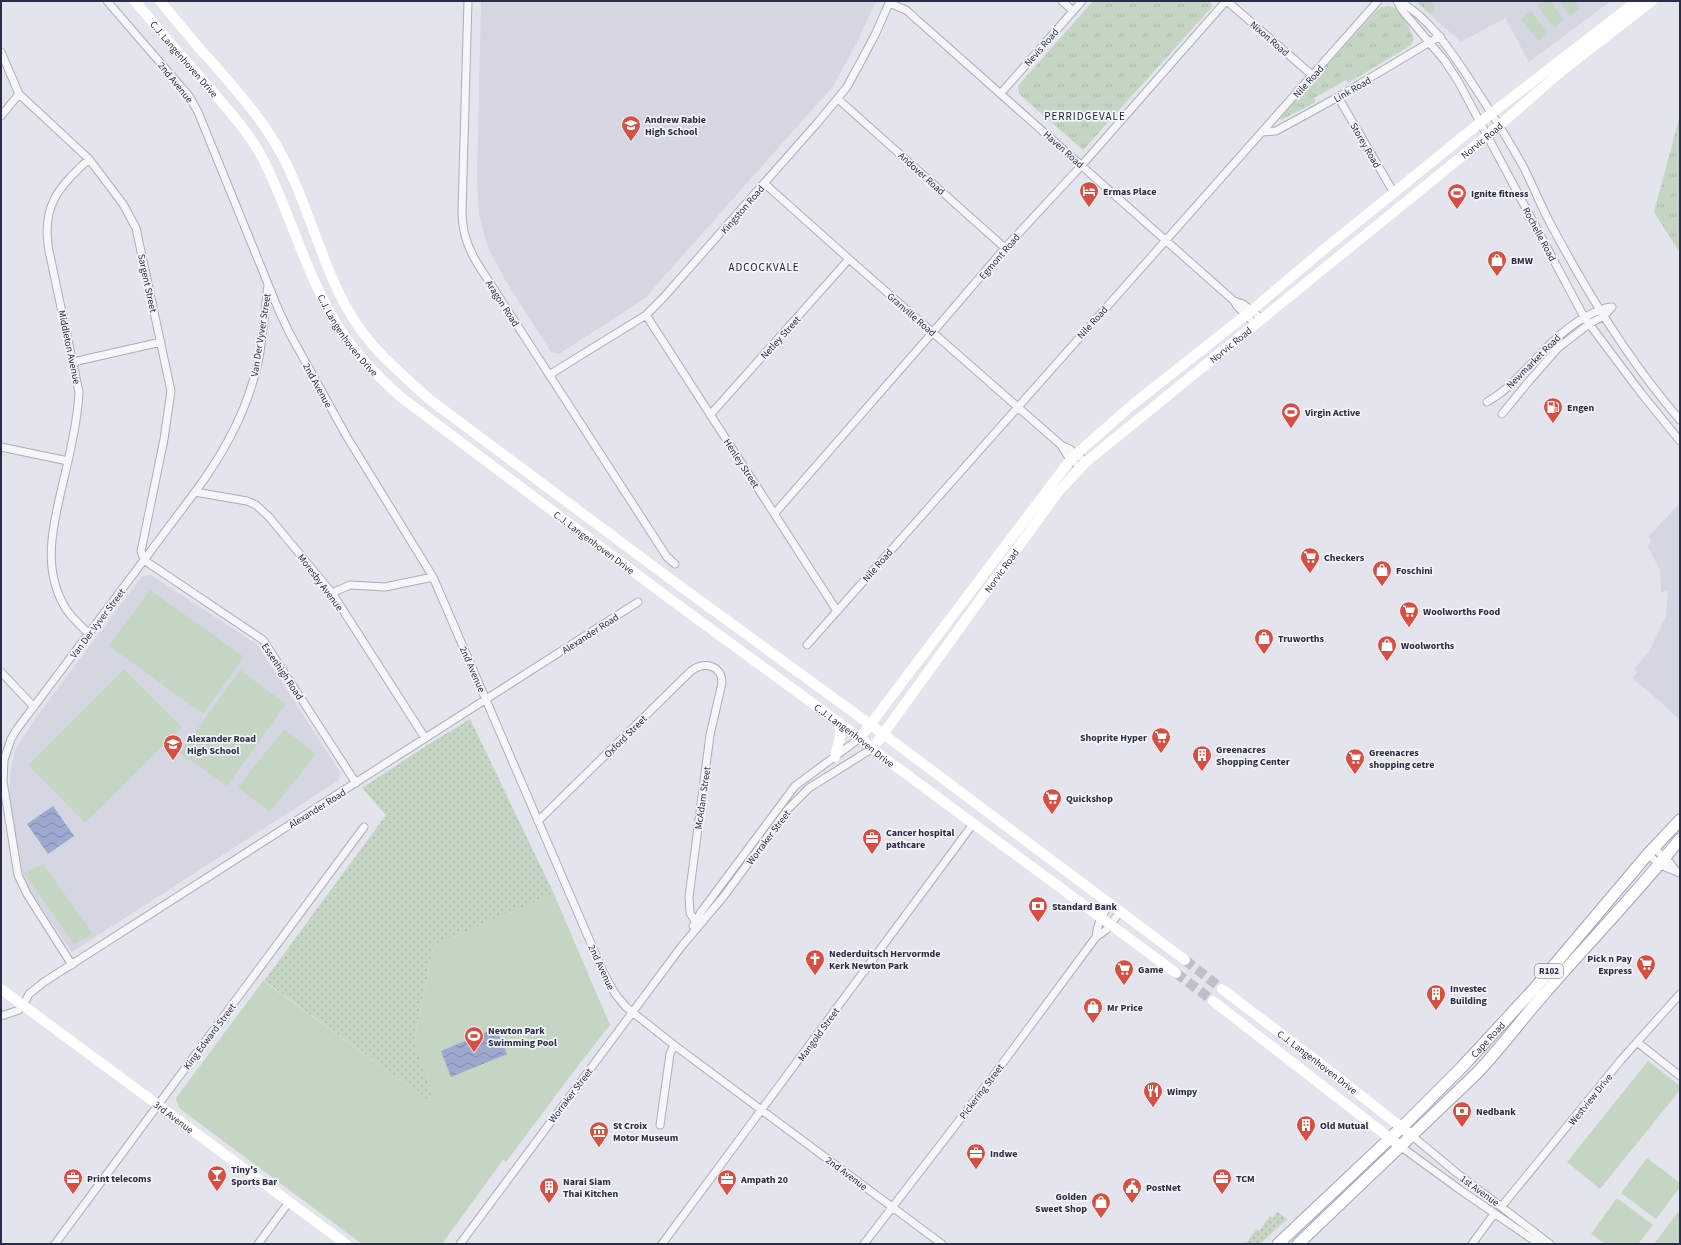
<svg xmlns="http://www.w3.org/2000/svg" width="1681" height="1245" font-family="'Source Sans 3',sans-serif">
<defs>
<pattern id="grass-dots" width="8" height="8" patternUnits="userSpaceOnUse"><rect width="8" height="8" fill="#c4d6c3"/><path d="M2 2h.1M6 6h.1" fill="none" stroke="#a8b8a9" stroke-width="1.8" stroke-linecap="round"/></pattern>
<pattern id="park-tufts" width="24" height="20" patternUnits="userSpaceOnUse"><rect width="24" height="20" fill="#c4d6c3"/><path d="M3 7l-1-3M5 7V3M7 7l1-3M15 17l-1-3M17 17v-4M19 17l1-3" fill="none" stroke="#a8b8a9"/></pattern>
<pattern id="water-waves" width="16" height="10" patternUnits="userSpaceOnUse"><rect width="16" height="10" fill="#9ca8cd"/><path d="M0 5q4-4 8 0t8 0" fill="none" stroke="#7f89a8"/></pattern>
</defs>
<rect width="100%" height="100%" fill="#e3e4ec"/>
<path fill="#d4d6e1" d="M 481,1 L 876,1 L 857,42 L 833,86 L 645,298 L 559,354 L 551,352 L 504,278 L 488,248 L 479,215 L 477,179 Z
M 1415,1 L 1611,1 L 1529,62 L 1505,18 L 1461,42 Z
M 1680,503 L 1680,720 L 1645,688 L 1643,688 L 1632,678 L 1637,672 L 1634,669 L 1649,652 L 1666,616 L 1668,591 L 1661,592 L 1660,570 L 1648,547 L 1651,540 L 1648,537 Z
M 151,575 L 258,645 L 340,772 L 339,780 L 72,952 L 24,882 L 10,803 L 10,773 L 15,750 L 37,716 L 142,576 Z"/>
<path fill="url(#grass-dots)" d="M 470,719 L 554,894 L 434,945 L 414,1041 L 434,1097 L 431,1102 L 264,981 L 386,815 L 362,788 L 429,744 Z
M 1277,1212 L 1287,1219 L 1260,1244 L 1242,1244 L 1244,1242 L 1246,1243 L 1257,1229 L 1259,1231 L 1270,1216 L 1273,1218 Z"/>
<path fill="url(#park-tufts)" d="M 1093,1 L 1211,1 L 1212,7 L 1083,150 L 1019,94 L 1018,86 Z
M 1417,1 L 1431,1 L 1435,10 L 1429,13 Z
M 1389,6 C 1403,9 1409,28 1414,39 L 1411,45 L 1348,83 L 1346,80 L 1314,98 L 1316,102 L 1281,120 L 1280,118 L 1376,11 L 1382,7 Z
M 1680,115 L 1680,253 L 1654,212 Z"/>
<path fill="#c4d6c3" d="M 1543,1 L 1550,1 L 1564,20 L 1554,28 L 1537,6 Z
M 1559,1 L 1575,1 L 1580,8 L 1570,16 Z
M 1531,11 L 1548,33 L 1538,41 L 1521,19 Z
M 150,590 L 244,657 L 203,714 L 109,646 Z
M 124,669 L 182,727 L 85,823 L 28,765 Z
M 240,670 L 286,704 L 227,786 L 180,753 Z
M 284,729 L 316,754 L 270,812 L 238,787 Z
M 43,864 L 93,934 L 74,944 L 24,873 Z
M 554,894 L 610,1025 L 577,1067 L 506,1162 L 503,1160 L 442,1244 L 362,1244 L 179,1108 L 176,1098 L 263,981 L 431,1102 L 434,1097 L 414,1041 L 434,945 Z
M 1648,1061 L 1680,1086 L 1680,1090 L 1600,1189 L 1567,1162 Z
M 1647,1158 L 1680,1183 L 1680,1187 L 1656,1219 L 1621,1193 Z
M 1617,1198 L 1653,1225 L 1638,1244 L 1605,1244 L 1591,1234 Z
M 1678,1212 L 1680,1214 L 1680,1244 L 1654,1244 Z"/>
<path fill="url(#water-waves)" d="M 53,806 L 74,836 L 48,854 L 27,824 Z
M 496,1028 L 507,1054 L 451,1077 L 441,1051 Z"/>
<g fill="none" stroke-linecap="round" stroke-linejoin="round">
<path stroke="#bebfcb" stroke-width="10" stroke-dasharray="10 5" stroke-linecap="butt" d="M 1185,960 L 1222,989
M 1176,973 L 1213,1001"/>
<g stroke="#abadba" stroke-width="9">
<path id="street" d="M 107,1 L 189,96 L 198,112 L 279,311 L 290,334 L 347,437 L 433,577 L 605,976 L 616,995 L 626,1007 L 674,1045 L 942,1244
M 468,1 L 462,210 C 462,231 467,246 477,263 L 667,557 L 675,564
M 1062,1 L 1073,11
M 1227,1 L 1312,75
M 1397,1 L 1402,10 L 1445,61 L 1458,81 L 1584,317 L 1641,393 L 1680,441
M 1399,1 C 1428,17 1448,47 1466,74 C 1486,104 1505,134 1523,166 C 1532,184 1540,203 1549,221 C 1586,291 1628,360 1680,420
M 889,3 L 906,10 L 1234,301 L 1237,306 L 1255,324
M 1,52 L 19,94 L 89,159 L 123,204 L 136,228 L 171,391 L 164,439 L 144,537 L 141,551 L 144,560 L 263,640 L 356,783
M 1001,93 L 1082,1
M 1338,97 L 1394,193
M 838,99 L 1005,248
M 1,116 L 19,94
M 1262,132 L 1276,131 L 1338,97 L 1440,36
M 764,183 L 849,259 L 1061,445 L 1067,455 L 1080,468
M 1234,301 L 1243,304 L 1262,319
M 646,315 L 837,611
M 73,362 L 161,342
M 549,375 L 646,315 L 663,298 L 819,121 L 847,87 L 875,35 L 890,1
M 1487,402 C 1495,397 1503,392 1509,386 C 1537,360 1559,328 1595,312 C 1600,310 1606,307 1612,307
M 1502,414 L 1530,380 L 1558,348 L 1589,324 L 1604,316 L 1612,307
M 710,415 L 849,259
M 1061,445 L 1071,450 L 1086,462
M 1,447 L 68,461
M 195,492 L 247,501 L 256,505 L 269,517 L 332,593 L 425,738
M 775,513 L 933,332 L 1005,248 L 1082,165 L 1226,1
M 332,593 L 350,585 L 385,587 L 433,577
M 89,634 C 81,626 72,618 66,609 C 37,563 58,509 68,461 C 73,439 78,415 79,392 L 49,251 C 41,206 58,188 89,159
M 807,645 L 1378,1
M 1,672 L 34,707
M 538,821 L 691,671 C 704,661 722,665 722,683 L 710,735 L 689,897 L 690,913 L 698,926
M 1654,848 L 1670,863 L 1676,871
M 1648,854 L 1660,865 L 1680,873
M 693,926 L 701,912 L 795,786 L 860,738
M 1096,937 C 1097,924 1102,914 1110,904
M 72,965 L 27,894 L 18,875 L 3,781 L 4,760 L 11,739 L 17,729 L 195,492 C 225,452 249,407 259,358 C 263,334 265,309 268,285
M 1,1016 L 19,1010 L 24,1004 L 29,994 L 44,982 L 638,602
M 1637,1042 L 1680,1076
M 660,1125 L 670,1054 L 674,1045
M 1411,1135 L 1458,1174 L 1550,1244
M 1400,1146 L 1459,1189 L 1539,1244
M 1502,1206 L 1621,1060 L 1680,994
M 55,1244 L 364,827
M 258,1244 L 289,1202
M 460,1244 L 681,947 L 724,896 L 788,809 L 809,788 L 873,748
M 662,1244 L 973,824
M 864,1244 L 988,1083 L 1096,937 L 1106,930 L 1120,912
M 1472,1244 L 1494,1214"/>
</g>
<g stroke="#a1a5b8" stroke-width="13">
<g id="primary">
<path id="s5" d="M 1278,1244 L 1402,1127 L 1462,1067 L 1534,989 L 1648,854 L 1680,820"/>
<path d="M 1298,1244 L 1477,1073 C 1501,1048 1521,1020 1544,994 C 1589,942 1637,893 1680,839"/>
</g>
</g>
<use href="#street" stroke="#f6f6f9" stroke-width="7"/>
<g stroke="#fff" stroke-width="10">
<path id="s1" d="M 135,1 C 159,30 183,58 208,86 C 228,110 250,133 264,161 C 290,213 305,271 335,321 C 352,351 377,376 402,398 L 666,596 L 860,738 L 879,754 L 1176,973"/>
<path d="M 160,1 C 177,21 193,42 211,61 C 238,92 264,121 283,157 C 311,210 324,277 358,326 C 377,354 404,376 429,399 L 665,575 L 890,739 L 1185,960"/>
<path d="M 860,738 L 1071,459 L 1132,405 L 1246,315 L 1322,251 L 1492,113 L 1637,1"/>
<path id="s2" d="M 873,748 L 1058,492 L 1086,462 L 1487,136 L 1563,70 L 1652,1"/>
<path d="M 835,757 L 840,736 L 840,723"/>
<path id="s3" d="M 1,989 L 346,1244"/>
<path id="s4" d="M 1222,989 L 1321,1064 L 1411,1135"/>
<path d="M 1213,1001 L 1400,1146"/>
</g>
<use href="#primary" stroke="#fff" stroke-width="11"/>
</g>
<defs>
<g id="school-pin" transform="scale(1)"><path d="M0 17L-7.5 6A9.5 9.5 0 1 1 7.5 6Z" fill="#d55043" stroke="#f3f4f9"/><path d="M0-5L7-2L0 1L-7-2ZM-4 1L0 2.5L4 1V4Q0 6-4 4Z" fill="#fff"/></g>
<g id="hotel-pin" transform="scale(1)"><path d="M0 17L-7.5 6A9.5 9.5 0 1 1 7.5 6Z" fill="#d55043" stroke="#f3f4f9"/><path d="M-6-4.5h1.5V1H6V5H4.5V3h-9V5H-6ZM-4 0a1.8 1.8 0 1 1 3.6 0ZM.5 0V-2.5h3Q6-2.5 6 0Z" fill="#fff"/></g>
<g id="stadium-pin" transform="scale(1)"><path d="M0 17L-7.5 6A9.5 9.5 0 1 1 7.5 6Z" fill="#d55043" stroke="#f3f4f9"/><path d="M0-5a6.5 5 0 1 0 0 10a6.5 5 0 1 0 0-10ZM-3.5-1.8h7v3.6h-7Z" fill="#fff"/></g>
<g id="shop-pin" transform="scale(1)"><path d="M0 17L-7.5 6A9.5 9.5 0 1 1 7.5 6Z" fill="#d55043" stroke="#f3f4f9"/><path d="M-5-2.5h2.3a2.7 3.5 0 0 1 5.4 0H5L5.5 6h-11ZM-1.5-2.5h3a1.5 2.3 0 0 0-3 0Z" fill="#fff"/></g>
<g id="fuel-pin" transform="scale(1)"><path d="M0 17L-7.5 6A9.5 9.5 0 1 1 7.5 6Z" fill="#d55043" stroke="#f3f4f9"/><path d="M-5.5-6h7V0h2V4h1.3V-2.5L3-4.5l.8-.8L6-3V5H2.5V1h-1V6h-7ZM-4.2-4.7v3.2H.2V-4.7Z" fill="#fff"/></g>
<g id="supermarket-pin" transform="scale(1)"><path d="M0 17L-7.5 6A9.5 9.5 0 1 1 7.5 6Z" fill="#d55043" stroke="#f3f4f9"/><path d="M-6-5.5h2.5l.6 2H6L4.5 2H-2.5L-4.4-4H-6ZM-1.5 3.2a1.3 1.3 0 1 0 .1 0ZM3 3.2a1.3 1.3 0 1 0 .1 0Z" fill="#fff"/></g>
<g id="building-pin" transform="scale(1)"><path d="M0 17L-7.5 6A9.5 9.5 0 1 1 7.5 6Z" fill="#d55043" stroke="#f3f4f9"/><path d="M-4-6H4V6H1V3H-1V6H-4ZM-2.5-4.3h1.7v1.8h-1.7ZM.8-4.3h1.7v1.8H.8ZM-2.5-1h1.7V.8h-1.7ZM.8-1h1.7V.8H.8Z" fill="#fff"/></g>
<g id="office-pin" transform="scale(1)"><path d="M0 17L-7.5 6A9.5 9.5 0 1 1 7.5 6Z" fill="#d55043" stroke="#f3f4f9"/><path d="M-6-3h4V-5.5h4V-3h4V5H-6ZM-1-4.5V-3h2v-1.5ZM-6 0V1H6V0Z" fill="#fff"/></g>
<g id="bank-pin" transform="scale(1)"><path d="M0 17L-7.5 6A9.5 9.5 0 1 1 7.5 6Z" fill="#d55043" stroke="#f3f4f9"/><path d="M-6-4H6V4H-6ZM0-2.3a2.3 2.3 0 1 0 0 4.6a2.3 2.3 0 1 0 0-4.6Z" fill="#fff"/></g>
<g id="church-pin" transform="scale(1)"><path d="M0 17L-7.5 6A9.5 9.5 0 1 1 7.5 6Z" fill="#d55043" stroke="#f3f4f9"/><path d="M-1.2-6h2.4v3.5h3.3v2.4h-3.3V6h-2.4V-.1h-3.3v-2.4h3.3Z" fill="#fff"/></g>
<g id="restaurant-pin" transform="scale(1)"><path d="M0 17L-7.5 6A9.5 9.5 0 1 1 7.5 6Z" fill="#d55043" stroke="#f3f4f9"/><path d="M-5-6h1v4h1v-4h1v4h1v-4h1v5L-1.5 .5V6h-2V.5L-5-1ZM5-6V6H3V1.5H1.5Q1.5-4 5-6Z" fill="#fff"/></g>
<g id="museum-pin" transform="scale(1)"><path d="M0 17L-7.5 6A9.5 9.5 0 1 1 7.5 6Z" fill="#d55043" stroke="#f3f4f9"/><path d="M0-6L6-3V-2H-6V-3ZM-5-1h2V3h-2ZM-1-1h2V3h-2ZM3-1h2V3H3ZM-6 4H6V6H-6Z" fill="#fff"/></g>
<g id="bar-pin" transform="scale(1)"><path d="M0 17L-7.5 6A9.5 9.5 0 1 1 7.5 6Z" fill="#d55043" stroke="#f3f4f9"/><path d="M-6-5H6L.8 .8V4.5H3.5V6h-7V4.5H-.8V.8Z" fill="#fff"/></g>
<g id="civic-pin" transform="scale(1)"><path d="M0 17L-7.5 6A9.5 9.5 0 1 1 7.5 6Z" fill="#d55043" stroke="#f3f4f9"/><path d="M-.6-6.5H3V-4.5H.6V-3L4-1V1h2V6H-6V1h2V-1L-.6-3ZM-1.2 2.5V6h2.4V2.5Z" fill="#fff"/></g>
</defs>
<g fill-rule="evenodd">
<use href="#school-pin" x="631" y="125"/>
<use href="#hotel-pin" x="1089" y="191"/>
<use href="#stadium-pin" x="1457" y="193"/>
<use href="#shop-pin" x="1497" y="260"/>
<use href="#fuel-pin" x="1553" y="407"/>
<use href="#stadium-pin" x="1291" y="412"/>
<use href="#supermarket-pin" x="1310" y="557"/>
<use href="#shop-pin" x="1382" y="570"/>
<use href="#supermarket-pin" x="1409" y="611"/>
<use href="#shop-pin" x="1264" y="638"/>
<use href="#shop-pin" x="1387" y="645"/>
<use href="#supermarket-pin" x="1161" y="737"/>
<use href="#school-pin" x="173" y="744"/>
<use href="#building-pin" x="1202" y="755"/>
<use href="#supermarket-pin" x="1355" y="758"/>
<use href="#supermarket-pin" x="1052" y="798"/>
<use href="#office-pin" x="872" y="838"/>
<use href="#bank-pin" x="1038" y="906"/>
<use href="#church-pin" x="815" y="959"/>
<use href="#supermarket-pin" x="1646" y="964"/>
<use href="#supermarket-pin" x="1124" y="969"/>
<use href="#building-pin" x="1436" y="994"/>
<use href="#shop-pin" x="1093" y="1007"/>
<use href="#stadium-pin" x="474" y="1036"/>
<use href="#restaurant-pin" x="1153" y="1091"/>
<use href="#bank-pin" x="1462" y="1111"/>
<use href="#building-pin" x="1306" y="1125"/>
<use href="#museum-pin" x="599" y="1131"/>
<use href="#office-pin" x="976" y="1153"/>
<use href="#bar-pin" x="217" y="1175"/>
<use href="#office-pin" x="73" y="1178"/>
<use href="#office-pin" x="1222" y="1178"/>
<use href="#office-pin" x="727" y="1179"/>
<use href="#building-pin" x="549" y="1187"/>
<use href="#civic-pin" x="1132" y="1187"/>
<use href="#shop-pin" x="1101" y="1202"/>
</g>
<g text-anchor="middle" stroke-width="3.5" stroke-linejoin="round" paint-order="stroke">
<rect fill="#f3f4f9" stroke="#66697b" stroke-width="1" x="1535" y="964" width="28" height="14" rx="3"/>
<g font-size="9" font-weight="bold" fill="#292d45">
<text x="1549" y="974">R102</text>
</g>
<g font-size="10" fill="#292d45" stroke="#f3f4f9">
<text transform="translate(1270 38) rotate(41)" y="4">Nixon Road</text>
<text transform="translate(1041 47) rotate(-49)" y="4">Nevis Road</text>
<text dy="4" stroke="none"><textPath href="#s1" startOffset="76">C.J. Langenhoven Drive</textPath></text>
<text transform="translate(1308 81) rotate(-48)" y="4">Nile Road</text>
<text transform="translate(176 82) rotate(51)" y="4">2nd Avenue</text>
<text transform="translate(1352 89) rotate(-30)" y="4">Link Road</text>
<text dy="4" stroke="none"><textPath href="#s2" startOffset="867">Norvic Road</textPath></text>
<text transform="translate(1366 145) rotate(60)" y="4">Storey Road</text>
<text transform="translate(1064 149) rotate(42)" y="4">Haven Road</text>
<text transform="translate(922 173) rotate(42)" y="4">Andover Road</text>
<text transform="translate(742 209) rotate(-49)" y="4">Kingston Road</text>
<text transform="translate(1540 234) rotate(62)" y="4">Rochelle Road</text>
<text transform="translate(999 256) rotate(-49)" y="4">Egmont Road</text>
<text transform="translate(148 283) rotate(78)" y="4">Sargent Street</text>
<text transform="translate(503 303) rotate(57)" y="4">Aragon Road</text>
<text transform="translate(912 314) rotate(41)" y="4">Granville Road</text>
<text transform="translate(1092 322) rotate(-48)" y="4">Nile Road</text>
<text dy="4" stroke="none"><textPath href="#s1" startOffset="400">C.J. Langenhoven Drive</textPath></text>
<text transform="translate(260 335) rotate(-81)" y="4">Van Der Vyver Street</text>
<text transform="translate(780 337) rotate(-48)" y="4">Netley Street</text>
<text dy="4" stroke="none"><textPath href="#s2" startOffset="543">Norvic Road</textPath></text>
<text transform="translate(70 347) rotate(78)" y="4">Middleton Avenue</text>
<text transform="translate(1533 361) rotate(-45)" y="4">Newmarket Road</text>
<text transform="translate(318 385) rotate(61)" y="4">2nd Avenue</text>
<text transform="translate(742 463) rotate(57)" y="4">Henley Street</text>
<text dy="4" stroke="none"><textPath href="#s1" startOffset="724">C.J. Langenhoven Drive</textPath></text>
<text transform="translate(877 565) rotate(-49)" y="4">Nile Road</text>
<text dy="4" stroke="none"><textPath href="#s2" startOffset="219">Norvic Road</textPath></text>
<text transform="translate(321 582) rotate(53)" y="4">Moresby Avenue</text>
<text transform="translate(97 623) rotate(-53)" y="4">Van Der Vyver Street</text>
<text transform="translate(590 633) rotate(-33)" y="4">Alexander Road</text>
<text transform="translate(473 669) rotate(66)" y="4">2nd Avenue</text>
<text transform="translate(283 671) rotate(56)" y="4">Essenhigh Road</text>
<text dy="4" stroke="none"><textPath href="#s1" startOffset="1048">C.J. Langenhoven Drive</textPath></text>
<text transform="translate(625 736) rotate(-45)" y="4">Oxford Street</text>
<text transform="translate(702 798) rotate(-82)" y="4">McAdam Street</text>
<text transform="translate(317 808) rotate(-32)" y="4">Alexander Road</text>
<text transform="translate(768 837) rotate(-53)" y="4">Worraker Street</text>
<text transform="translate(602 967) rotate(65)" y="4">2nd Avenue</text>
<text transform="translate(818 1034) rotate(-54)" y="4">Mangold Street</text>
<text transform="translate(209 1036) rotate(-53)" y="4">King Edward Street</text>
<text dy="4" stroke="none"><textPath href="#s5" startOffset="293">Cape Road</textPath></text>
<text dy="4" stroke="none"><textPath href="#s4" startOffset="120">C.J. Langenhoven Drive</textPath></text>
<text transform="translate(981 1091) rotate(-53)" y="4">Pickering Street</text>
<text transform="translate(570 1095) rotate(-53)" y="4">Worraker Street</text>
<text transform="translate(1590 1099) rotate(-51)" y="4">Westview Drive</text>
<text dy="4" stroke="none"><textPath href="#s3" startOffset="215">3rd Avenue</textPath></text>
<text transform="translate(847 1173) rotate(37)" y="4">2nd Avenue</text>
<text transform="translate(1480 1190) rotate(36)" y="4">1st Avenue</text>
</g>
<g font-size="10" font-weight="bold" fill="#292d45" stroke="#f3f4f9" text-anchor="start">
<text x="645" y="123">Andrew Rabie<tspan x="645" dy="12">High School</tspan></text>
<text x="1103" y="195">Ermas Place</text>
<text x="1471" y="197">Ignite fitness</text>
<text x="1511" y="264">BMW</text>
<text x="1567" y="411">Engen</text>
<text x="1305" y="416">Virgin Active</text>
<text x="1324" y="561">Checkers</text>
<text x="1396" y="574">Foschini</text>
<text x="1423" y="615">Woolworths Food</text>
<text x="1278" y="642">Truworths</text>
<text x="1401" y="649">Woolworths</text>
<text x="1147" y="741" text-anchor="end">Shoprite Hyper</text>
<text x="187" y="742">Alexander Road<tspan x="187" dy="12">High School</tspan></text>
<text x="1216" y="753">Greenacres<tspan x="1216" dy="12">Shopping Center</tspan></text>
<text x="1369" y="756">Greenacres<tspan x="1369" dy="12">shopping cetre</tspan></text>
<text x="1066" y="802">Quickshop</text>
<text x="886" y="836">Cancer hospital<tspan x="886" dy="12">pathcare</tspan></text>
<text x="1052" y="910">Standard Bank</text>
<text x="829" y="957">Nederduitsch Hervormde<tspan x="829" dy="12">Kerk Newton Park</tspan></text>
<text x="1632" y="962" text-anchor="end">Pick n Pay<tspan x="1632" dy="12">Express</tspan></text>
<text x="1138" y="973">Game</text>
<text x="1450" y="992">Investec<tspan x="1450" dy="12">Building</tspan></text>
<text x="1107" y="1011">Mr Price</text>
<text x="488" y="1034">Newton Park<tspan x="488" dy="12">Swimming Pool</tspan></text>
<text x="1167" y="1095">Wimpy</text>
<text x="1476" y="1115">Nedbank</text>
<text x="613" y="1129">St Croix<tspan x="613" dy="12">Motor Museum</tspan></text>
<text x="1320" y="1129">Old Mutual</text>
<text x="990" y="1157">Indwe</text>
<text x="231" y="1173">Tiny's<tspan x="231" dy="12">Sports Bar</tspan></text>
<text x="87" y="1182">Print telecoms</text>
<text x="1236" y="1182">TCM</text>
<text x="741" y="1183">Ampath 20</text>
<text x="563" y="1185">Narai Siam<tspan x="563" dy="12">Thai Kitchen</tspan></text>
<text x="1146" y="1191">PostNet</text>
<text x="1087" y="1200" text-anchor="end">Golden<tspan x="1087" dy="12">Sweet Shop</tspan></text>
</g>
<g font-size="11" letter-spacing="1" fill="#1c1e36" stroke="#f3f4f9">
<text x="1085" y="120">PERRIDGEVALE</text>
<text x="764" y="271">ADCOCKVALE</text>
</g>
</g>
<rect width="1681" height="1245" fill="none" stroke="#292d45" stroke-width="4"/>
</svg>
